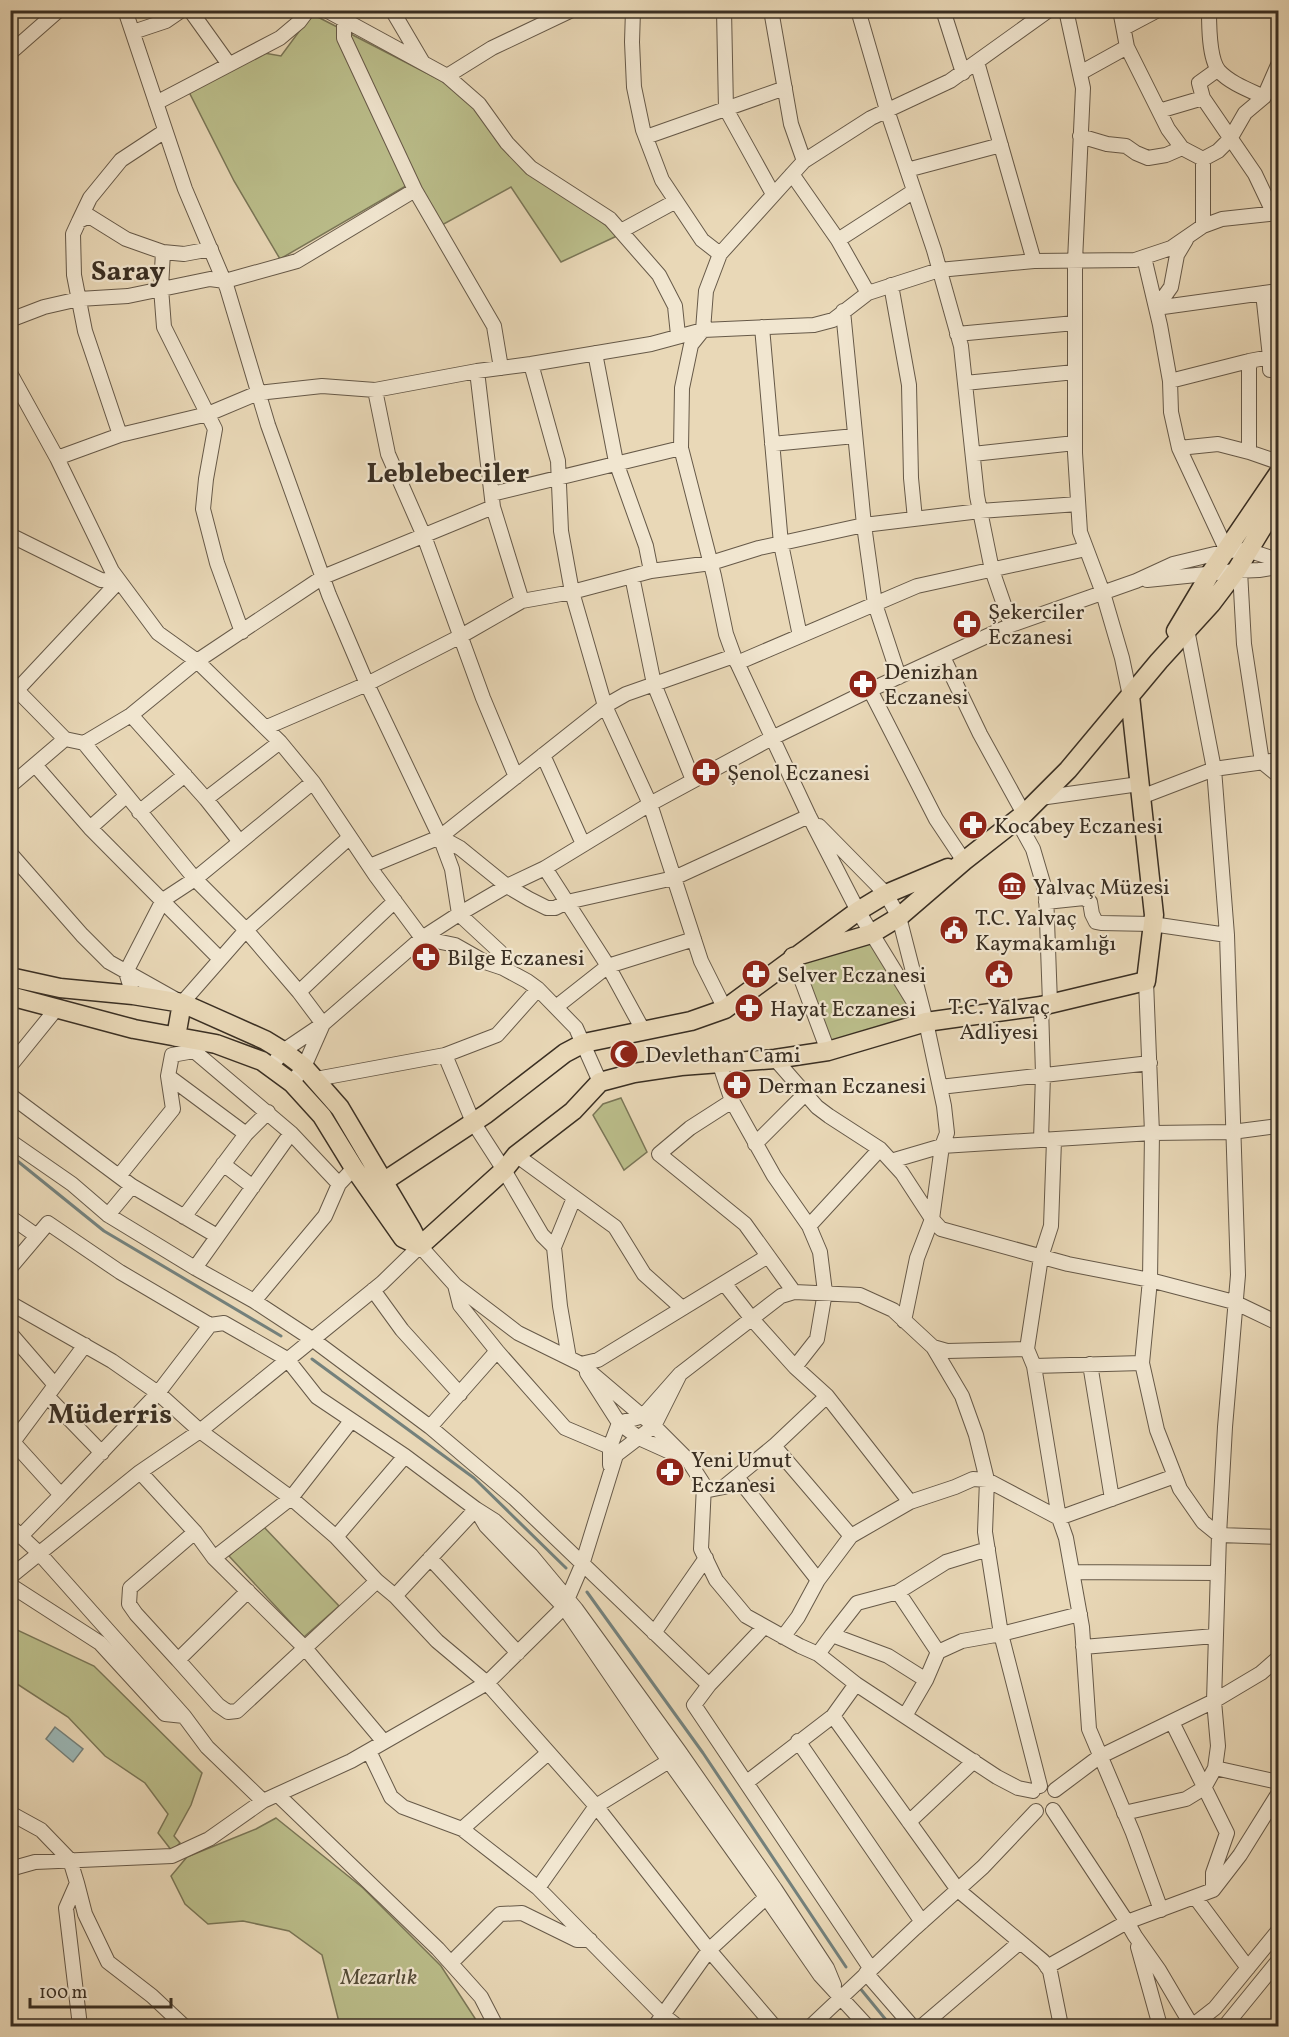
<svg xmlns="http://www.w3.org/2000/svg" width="1289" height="2037" font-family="Vollkorn,serif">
<rect width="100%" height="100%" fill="#e9d8b7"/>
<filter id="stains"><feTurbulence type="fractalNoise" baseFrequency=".00333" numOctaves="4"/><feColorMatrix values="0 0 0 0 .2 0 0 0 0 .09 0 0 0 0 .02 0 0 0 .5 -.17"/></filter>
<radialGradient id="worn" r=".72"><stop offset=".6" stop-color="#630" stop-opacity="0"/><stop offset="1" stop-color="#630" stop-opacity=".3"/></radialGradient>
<path fill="#bbbe8b" stroke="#7a7657" stroke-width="1.5" d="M 312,14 L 440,80 L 468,98 L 521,163 L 619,235 L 561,262 L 511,187 L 442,225 L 416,180 L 280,259 L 234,181 L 189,92 L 264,53 L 281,56 Z
M 871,934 L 926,1022 L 828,1051 L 793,957 Z
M 621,1098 L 647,1152 L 624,1170 L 593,1115 L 603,1104 Z
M 262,1525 L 339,1606 L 304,1637 L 229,1556 Z
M 10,1623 L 17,1630 L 94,1666 L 202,1773 L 191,1805 L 174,1836 L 180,1843 L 172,1851 L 158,1833 L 168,1814 L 145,1783 L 105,1756 L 68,1717 L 11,1680 Z
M 276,1818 L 363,1888 L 441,1966 L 480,2026 L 340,2026 L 322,1955 L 289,1931 L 243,1921 L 208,1924 L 185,1904 L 171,1876 L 187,1857 L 256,1829 Z"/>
<path fill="#9bb8b8" stroke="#74817c" stroke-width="1.5" d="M 55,1727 L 83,1749 L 73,1762 L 46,1739 Z"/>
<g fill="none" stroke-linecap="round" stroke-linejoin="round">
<path stroke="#74817c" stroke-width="3" d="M 10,1155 L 104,1231 L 281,1336
M 312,1359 L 474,1478 L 566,1568
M 587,1592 L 703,1753 L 846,1967
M 859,1987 L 891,2026"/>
<g stroke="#665948" stroke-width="16">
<path id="minor" d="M 125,10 L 185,189 L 227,288 L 268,425 L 329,595 L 367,684 L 440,837 L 452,869 L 459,914 L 500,952 L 503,968
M 190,10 L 228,63
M 326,10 L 447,76 L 479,104 L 507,143 L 531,168 L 610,219 L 659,275 L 675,306 L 678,335
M 392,10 L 422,61
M 633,10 L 632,42 L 634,87 L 643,130 L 662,180 L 702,240 L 720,254
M 724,10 L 726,109 L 773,194
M 771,10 L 791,124 L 804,161
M 858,10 L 887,110 L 934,250 L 961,346 L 977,496 L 992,570 L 1011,625
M 943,10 L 963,73
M 1066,10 L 1083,88 L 1075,261 L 1075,453 L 1080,532 L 1103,593 L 1122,658 L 1130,696
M 1120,10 L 1127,47 L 1168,129 L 1182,148 L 1203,159
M 1209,10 C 1209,25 1209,59 1219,71 C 1230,83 1249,90 1264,97
M 344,20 L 344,38 L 415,190
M 1124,28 L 1158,10
M 133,32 L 166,21 L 182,10
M 10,53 L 59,10
M 977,62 L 1034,261
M 1217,70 L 1199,83 L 1203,98 L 1255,174 L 1274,214
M 1080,73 L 1127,47
M 447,76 L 492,48 L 572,10
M 156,103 L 280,38 L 299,22 L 308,10
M 1159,111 L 1203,98
M 1080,136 L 1107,144 L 1126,146 L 1136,153 L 1148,158 L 1166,155 L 1182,148
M 646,137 L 785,88
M 907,170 L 1001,145
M 792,174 L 838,240 L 868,293
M 79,221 L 90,198 L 121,160 L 165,131
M 1203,226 L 1203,159 L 1218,151 L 1230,139 L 1245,113 L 1264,97 L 1278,65
M 621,231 L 676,201
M 838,240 L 914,191
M 163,252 L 161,288 L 164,327 L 215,429 L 206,479 L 203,509 L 217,563 L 242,632
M 1144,257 L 1160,325 L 1170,381 L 1171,412 L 1179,448 L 1227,551
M 891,285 L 909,385 L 911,478 L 915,519
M 1156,308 L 1278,291
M 1156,308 L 1171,287 L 1177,255 L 1186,240
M 843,311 L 864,525 L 875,604 L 899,677
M 10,320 L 44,307 L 79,299 L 128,296 L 210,279 L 225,281 L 297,261 L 415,190 L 494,326 L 501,368
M 762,327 L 781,544 L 800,636
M 957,334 L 1075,323
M 595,353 L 616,462 L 646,546 L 651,571
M 1270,357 L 1270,370 L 1278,369
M 1249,361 L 1249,452
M 531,364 L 558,461 L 561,531 L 572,592 L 605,706 L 650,804 L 701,961 L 725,1009
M 477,371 L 493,507 L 522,601
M 10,373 L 57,458 L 112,571 L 158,633 L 197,661 L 280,742 L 313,782 L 376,876 L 422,938 L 455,945 L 485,962 L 503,968 L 527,981 L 538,989 L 576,1028 L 600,1082
M 1170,381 L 1249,361 L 1270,357 L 1263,293
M 965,383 L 1075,372
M 375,390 L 388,454 L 424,536 L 483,698 L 516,777
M 120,435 L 85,331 L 74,275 L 73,234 L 79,221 L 89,216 L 126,239 L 163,252 L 184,254 L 211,249
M 772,444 L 855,436
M 1179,448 L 1218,444 L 1249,452 L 1278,462
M 973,454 L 1075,443
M 57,458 L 120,435 L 208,414 L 258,393 L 322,386 L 375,390 L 477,371 L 531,364 L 651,344 L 703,330 L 814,325 L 833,320 L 868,293 L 939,270 L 1034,261 L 1135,260 L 1171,248 L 1203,226 L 1222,219 L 1278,213
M 492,494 L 681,448
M 10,535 L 101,580 L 119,581
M 1240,571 L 1244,644 L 1262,762 L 1278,775
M 632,576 L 654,684 L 693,780
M 1147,580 L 1236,571 L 1259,570 L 1278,567
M 943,657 L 980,734 L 1024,814
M 737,663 L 917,586 L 1086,549
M 10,683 L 65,739 L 84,743 L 195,879 L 246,930 L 299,992 L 323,1024 L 422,938 L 459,914 L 507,886 L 545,868 L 650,804 L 772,738 L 870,690 L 1011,625 L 1136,581 L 1173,564 L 1227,551 L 1247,550 L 1278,560
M 17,690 L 119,581
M 870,690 L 936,819 L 964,861
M 131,715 L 206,799 L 240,842
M 267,727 L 367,684 L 461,636 L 522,601 L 572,592 L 651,571 L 711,563 L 759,548 L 864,525 L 980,511 L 1078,504
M 84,743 L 131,715 L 197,661 L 323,577 L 493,507
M 543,755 L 583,844
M 35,765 L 90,828 L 220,959
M 10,786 L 65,739
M 1141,797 L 1214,769 L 1278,760
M 1040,798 L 1139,784
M 206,799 L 280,742
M 139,812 L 185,775
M 1017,820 L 1033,849 L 1046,893 L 1050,1003
M 819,826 L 886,894 L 899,917 L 926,1022 L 944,1106 L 947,1133 L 942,1146 L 932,1219 L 917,1258 L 904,1321
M 90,828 L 126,796
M 440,837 L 460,848 L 507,886 L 529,899 L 547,908 L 555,908 L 567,902 L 674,878 L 809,816
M 10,853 L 82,935 L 109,962 L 182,1003 L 246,930 L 350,837
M 370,866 L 440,837 L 605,706 L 626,694 L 734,656
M 545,868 L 608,966 L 643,1030
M 1046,902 L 1084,898 L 1090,902 L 1092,914 L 1096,922 L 1101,923 L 1152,924 L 1227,935
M 793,957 L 828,1051
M 1146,981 L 1152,1133 L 1150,1280 L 1142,1363 L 1157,1430 L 1180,1489 L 1203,1522 L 1219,1535 L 1278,1537
M 299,992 L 395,901
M 133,995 L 126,972 L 163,900 L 195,879 L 313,782
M 1041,1006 L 1043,1074 L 1041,1140
M 556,1007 L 608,966 L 694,939
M 926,1022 L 858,911 L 809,816 L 734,656 L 726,634 L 714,576 L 681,448 L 682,388 L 691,345 L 703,330 L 706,291 L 720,254 L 804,161 L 871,118 L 950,81 L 1049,10
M 445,1055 L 473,1122 L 504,1170 L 542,1235 L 554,1247
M 775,1059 L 817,1107 L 829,1116 L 880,1149 L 902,1173 L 932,1219 L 941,1229 L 1068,1264 L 1150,1280 L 1234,1302 L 1278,1323
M 719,1062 L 732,1101 L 774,1176 L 809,1226 L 820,1252 L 825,1292 L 817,1339 L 795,1367
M 10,1066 L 57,1008
M 271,1067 L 283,1051 L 323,1024 L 304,1067 L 292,1083
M 168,1076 L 246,1134
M 316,1079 L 445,1055 L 497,1035 L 538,989
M 940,1087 L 1150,1063
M 10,1095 L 132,1186 L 217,1236
M 732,1101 L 690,1128 L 659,1154 L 745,1224 L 794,1292
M 1054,1140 L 1051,1226 L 1041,1257 L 1027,1349 L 1034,1366 L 1059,1518 L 1066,1538 L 1082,1627 L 1089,1729 L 1133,1833 L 1161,1910
M 10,1141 L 72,1184 L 108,1215 L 195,1268 L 254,1301 L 312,1339 L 430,1427 L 515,1499 L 709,1685
M 755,1144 L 805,1094
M 516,1155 L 615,1227 L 644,1274 L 682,1308
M 891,1161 L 942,1146 L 1152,1133 L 1232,1132 L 1278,1126
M 223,1164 L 253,1187
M 119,1176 L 173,1109 L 168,1076 L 172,1055 L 194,1051 L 291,1133 L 339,1184
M 108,1215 L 132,1186
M 10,1217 L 37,1236
M 184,1217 L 246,1134 L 268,1112
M 809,1226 L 880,1149
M 10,1268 L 48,1223 L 120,1272 L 210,1325 L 224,1323 L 287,1359 L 317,1397 L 405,1456 L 476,1509 L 486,1526 L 564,1607 L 669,1761 L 766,1897 L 820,1975 L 867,2026
M 195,1268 L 291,1133
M 724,1283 L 752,1319 L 795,1367 L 827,1396 L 910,1502
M 455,1285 L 460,1305 L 497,1351 L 565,1428 L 610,1447 L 615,1453
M 373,1290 L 402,1330 L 460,1394
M 254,1301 L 325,1216 L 339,1184 L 354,1168
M 10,1303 L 112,1361 L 158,1393 L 200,1431 L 291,1498 L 336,1537 L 377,1581 L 395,1596 L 437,1641 L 487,1683 L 596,1806 L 709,1950 L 774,2026
M 10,1333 L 55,1385
M 933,1347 L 947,1351 L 1027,1349
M 569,1358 L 560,1306 L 554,1247 L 574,1198
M 581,1364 L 598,1360 L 768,1256
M 1090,1364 L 1112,1499
M 1034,1366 L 1142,1363
M 587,1373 L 619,1423 L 639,1438 L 679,1456
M 47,1396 L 102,1453
M 430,1427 L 497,1351
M 13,1442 L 61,1495 L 158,1393 L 210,1325
M 10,1446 L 85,1345
M 774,1446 L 851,1536
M 610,1465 L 610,1447 L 619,1423 L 643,1416 L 680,1374 L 781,1296 L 794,1292 L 860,1295 L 893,1310 L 933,1347 L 962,1396 L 976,1435 L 987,1480 L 985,1532 L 1001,1634 L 1040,1786
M 140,1472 L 195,1532 L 214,1558 L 305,1648 L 384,1742
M 737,1477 L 818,1580
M 704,1491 L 724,1487 L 774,1446 L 827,1396
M 10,1526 L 39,1553 L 184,1716 L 207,1747 L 263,1801
M 195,1532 L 130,1588 L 129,1604 L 136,1614 L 178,1660 L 248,1591
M 20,1537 L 61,1495
M 336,1537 L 405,1456
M 214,1558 L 291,1498 L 351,1421
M 430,1558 L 518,1653
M 1072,1572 L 1218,1573
M 10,1577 L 140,1472 L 200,1431 L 382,1283 L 420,1246 L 455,1285 L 518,1333 L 581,1364 L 654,1426 L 688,1460 L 704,1485 L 701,1549 L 716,1580 L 746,1616 L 800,1646 L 818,1654 L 856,1684 L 997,1777 L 1018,1788 L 1033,1791
M 10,1585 L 100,1643 L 165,1714 L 184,1716
M 898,1592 L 938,1652
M 395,1596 L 476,1509 L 495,1521 L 531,1555 L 576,1609 L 679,1751 L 775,1889 L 827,1968 L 834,1985
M 764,1627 L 709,1685 L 694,1705 L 871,1969
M 654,1633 L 706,1558
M 832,1635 L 857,1603 L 898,1592 L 946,1562 L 988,1549
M 783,1637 L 798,1617 L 818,1580 L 851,1536 L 910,1502 L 955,1487 L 973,1479 L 987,1480 L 1059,1518 L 1175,1476
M 1083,1647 L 1215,1636
M 818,1654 L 832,1635 L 888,1656 L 926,1680
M 178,1660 L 218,1705 L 228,1712 L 237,1711 L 377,1581
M 833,1716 L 958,1890 L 1043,1961 L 1050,1971 L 1061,2026
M 905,1716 L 926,1680 L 938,1652 L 962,1641 L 1001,1634 L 1080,1614
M 1172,1722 L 1227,1833 L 1213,1873 L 1213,1890
M 798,1741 L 922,1922
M 369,1751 L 391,1797 L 403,1807 L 462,1829 L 538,1888 L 663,2015 L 677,2026
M 1215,1768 L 1278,1782
M 747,1782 L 833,1716 L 856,1684
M 1055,1790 L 1099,1757 L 1214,1701 L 1261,1673 L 1278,1658
M 278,1795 L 438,1949 L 481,1997 L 496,2026
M 1053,1810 L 1127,1922 L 1135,1936 L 1159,1970 L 1192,2026
M 10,1813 L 41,1830 L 70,1860 L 77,1883 L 66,1908 L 80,2026
M 1124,1813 L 1186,1799 L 1204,1788 L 1215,1768 L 1218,1746 L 1214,1701 L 1219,1535 L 1225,1427 L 1238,1275 L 1227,935 L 1214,769 L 1186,624
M 909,1822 L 974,1761
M 462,1829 L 548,1753
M 10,1869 L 35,1862 L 172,1856 L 209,1839 L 263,1801 L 351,1761 L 487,1683 L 564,1607 L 582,1565 L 616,1455 L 654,1426 L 680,1374
M 77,1883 L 85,1914 L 108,1962 L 152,1996 L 184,2026
M 538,1888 L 596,1806 L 669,1761 L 673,1756
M 1195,1897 L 1248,1968
M 1138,1947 L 1160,2026
M 451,1963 L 500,1914 L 522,1913 L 577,1940 L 590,1940
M 1047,1967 L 1127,1922 L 1213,1890 L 1240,1855 L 1278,1794
M 866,1973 L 912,2026
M 655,2026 L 709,1950 L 773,1891
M 811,2026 L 915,1928 L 983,1867 L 1036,1811
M 922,2026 L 1020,1942
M 1192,2026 L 1215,2008 L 1278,1931
M 1225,2026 L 1278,1961"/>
</g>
<g stroke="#3a2f23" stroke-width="21">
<path id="major" d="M 1176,631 L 1210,574 L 1278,474
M 793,957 L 871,934 L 899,917 L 964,861 L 1024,814 L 1068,770 L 1159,661 L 1211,604 L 1236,571 L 1278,502
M 10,977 L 60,988 L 133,995 L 182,1003 L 265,1040 L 283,1051 L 304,1067 L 340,1108 L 411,1228 L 420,1246
M 10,996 L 134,1029 L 216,1044 L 262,1061 L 292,1083 L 322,1116 L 354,1168 L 403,1238 L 420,1246
M 176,1037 L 182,1003
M 383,1182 L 486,1114 L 565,1053 L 584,1043 L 691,1021 L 725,1009 L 858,911 L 886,894 L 948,868
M 420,1246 L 504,1170 L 516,1155 L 573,1111 L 600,1082 L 634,1073 L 681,1066 L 775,1059 L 828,1051 L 926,1022 L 1041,1006 L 1146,981 L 1154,915 L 1130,696"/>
</g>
<use href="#minor" stroke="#f1e6d0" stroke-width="14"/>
<use href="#major" stroke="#e9d8b7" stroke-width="18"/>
</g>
<defs>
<g id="pharmacy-disc" transform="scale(1.5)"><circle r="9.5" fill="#8f2418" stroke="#f1e6d0"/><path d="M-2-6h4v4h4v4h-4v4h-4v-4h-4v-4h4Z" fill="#fff"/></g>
<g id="museum-disc" transform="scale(1.5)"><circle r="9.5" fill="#8f2418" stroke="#f1e6d0"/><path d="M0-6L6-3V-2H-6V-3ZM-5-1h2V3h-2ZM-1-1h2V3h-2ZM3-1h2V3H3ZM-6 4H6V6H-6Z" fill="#fff"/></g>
<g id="civic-disc" transform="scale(1.5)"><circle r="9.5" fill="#8f2418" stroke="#f1e6d0"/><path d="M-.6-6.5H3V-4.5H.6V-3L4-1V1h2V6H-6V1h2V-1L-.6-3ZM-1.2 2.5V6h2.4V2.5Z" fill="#fff"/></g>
<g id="mosque-disc" transform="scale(1.5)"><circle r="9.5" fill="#8f2418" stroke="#f1e6d0"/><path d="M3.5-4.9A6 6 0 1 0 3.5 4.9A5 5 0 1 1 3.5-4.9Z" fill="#fff"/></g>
</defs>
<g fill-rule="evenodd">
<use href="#pharmacy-disc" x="967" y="624"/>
<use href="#pharmacy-disc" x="863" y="684"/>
<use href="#pharmacy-disc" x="706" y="772"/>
<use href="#pharmacy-disc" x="973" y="825"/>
<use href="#museum-disc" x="1012" y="886"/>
<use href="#civic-disc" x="954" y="930"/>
<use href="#pharmacy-disc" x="426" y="957"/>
<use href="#pharmacy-disc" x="756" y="974"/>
<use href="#civic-disc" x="999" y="974"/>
<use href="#pharmacy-disc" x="749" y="1008"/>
<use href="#mosque-disc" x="624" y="1054"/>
<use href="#pharmacy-disc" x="737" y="1085"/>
<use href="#pharmacy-disc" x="670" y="1472"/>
</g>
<g text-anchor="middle" stroke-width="4.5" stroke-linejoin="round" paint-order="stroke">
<g font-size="22" fill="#3a2f23" stroke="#f1e6d0" text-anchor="start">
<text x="988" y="619">Şekerciler<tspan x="988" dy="25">Eczanesi</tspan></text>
<text x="884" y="679">Denizhan<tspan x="884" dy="25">Eczanesi</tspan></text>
<text x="727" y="780">Şenol Eczanesi</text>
<text x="994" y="833">Kocabey Eczanesi</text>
<text x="1033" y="894">Yalvaç Müzesi</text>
<text x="975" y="925">T.C. Yalvaç<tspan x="975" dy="25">Kaymakamlığı</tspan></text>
<text x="447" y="965">Bilge Eczanesi</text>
<text x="777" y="982">Selver Eczanesi</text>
<text x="999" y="1014" text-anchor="middle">T.C. Yalvaç<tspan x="999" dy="25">Adliyesi</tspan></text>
<text x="770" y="1016">Hayat Eczanesi</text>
<text x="645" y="1062">Devlethan Cami</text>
<text x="758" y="1093">Derman Eczanesi</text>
<text x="691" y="1467">Yeni Umut<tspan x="691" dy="25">Eczanesi</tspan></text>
</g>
<g font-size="22" font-style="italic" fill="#544c38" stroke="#f1e6d0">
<text x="379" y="1984">Mezarlık</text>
</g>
<g font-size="28" font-weight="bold" fill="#3a2f23" stroke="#f1e6d0">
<text x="128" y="280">Saray</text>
<text x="448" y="482">Leblebeciler</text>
<text x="110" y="1423">Müderris</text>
</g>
</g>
<rect width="1289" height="2037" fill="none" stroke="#e9d8b7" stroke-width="36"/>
<rect x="12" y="12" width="1265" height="2013" fill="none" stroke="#3a2f23" stroke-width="3"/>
<rect x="18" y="18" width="1253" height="2001" fill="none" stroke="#3a2f23" stroke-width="1.5"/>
<path d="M30 1998v9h141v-9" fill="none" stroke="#3a2f23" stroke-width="3"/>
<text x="39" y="1998" font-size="18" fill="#3a2f23" stroke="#f1e6d0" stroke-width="4.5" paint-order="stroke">100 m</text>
<rect width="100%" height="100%" filter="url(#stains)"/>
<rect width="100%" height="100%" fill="url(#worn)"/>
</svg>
